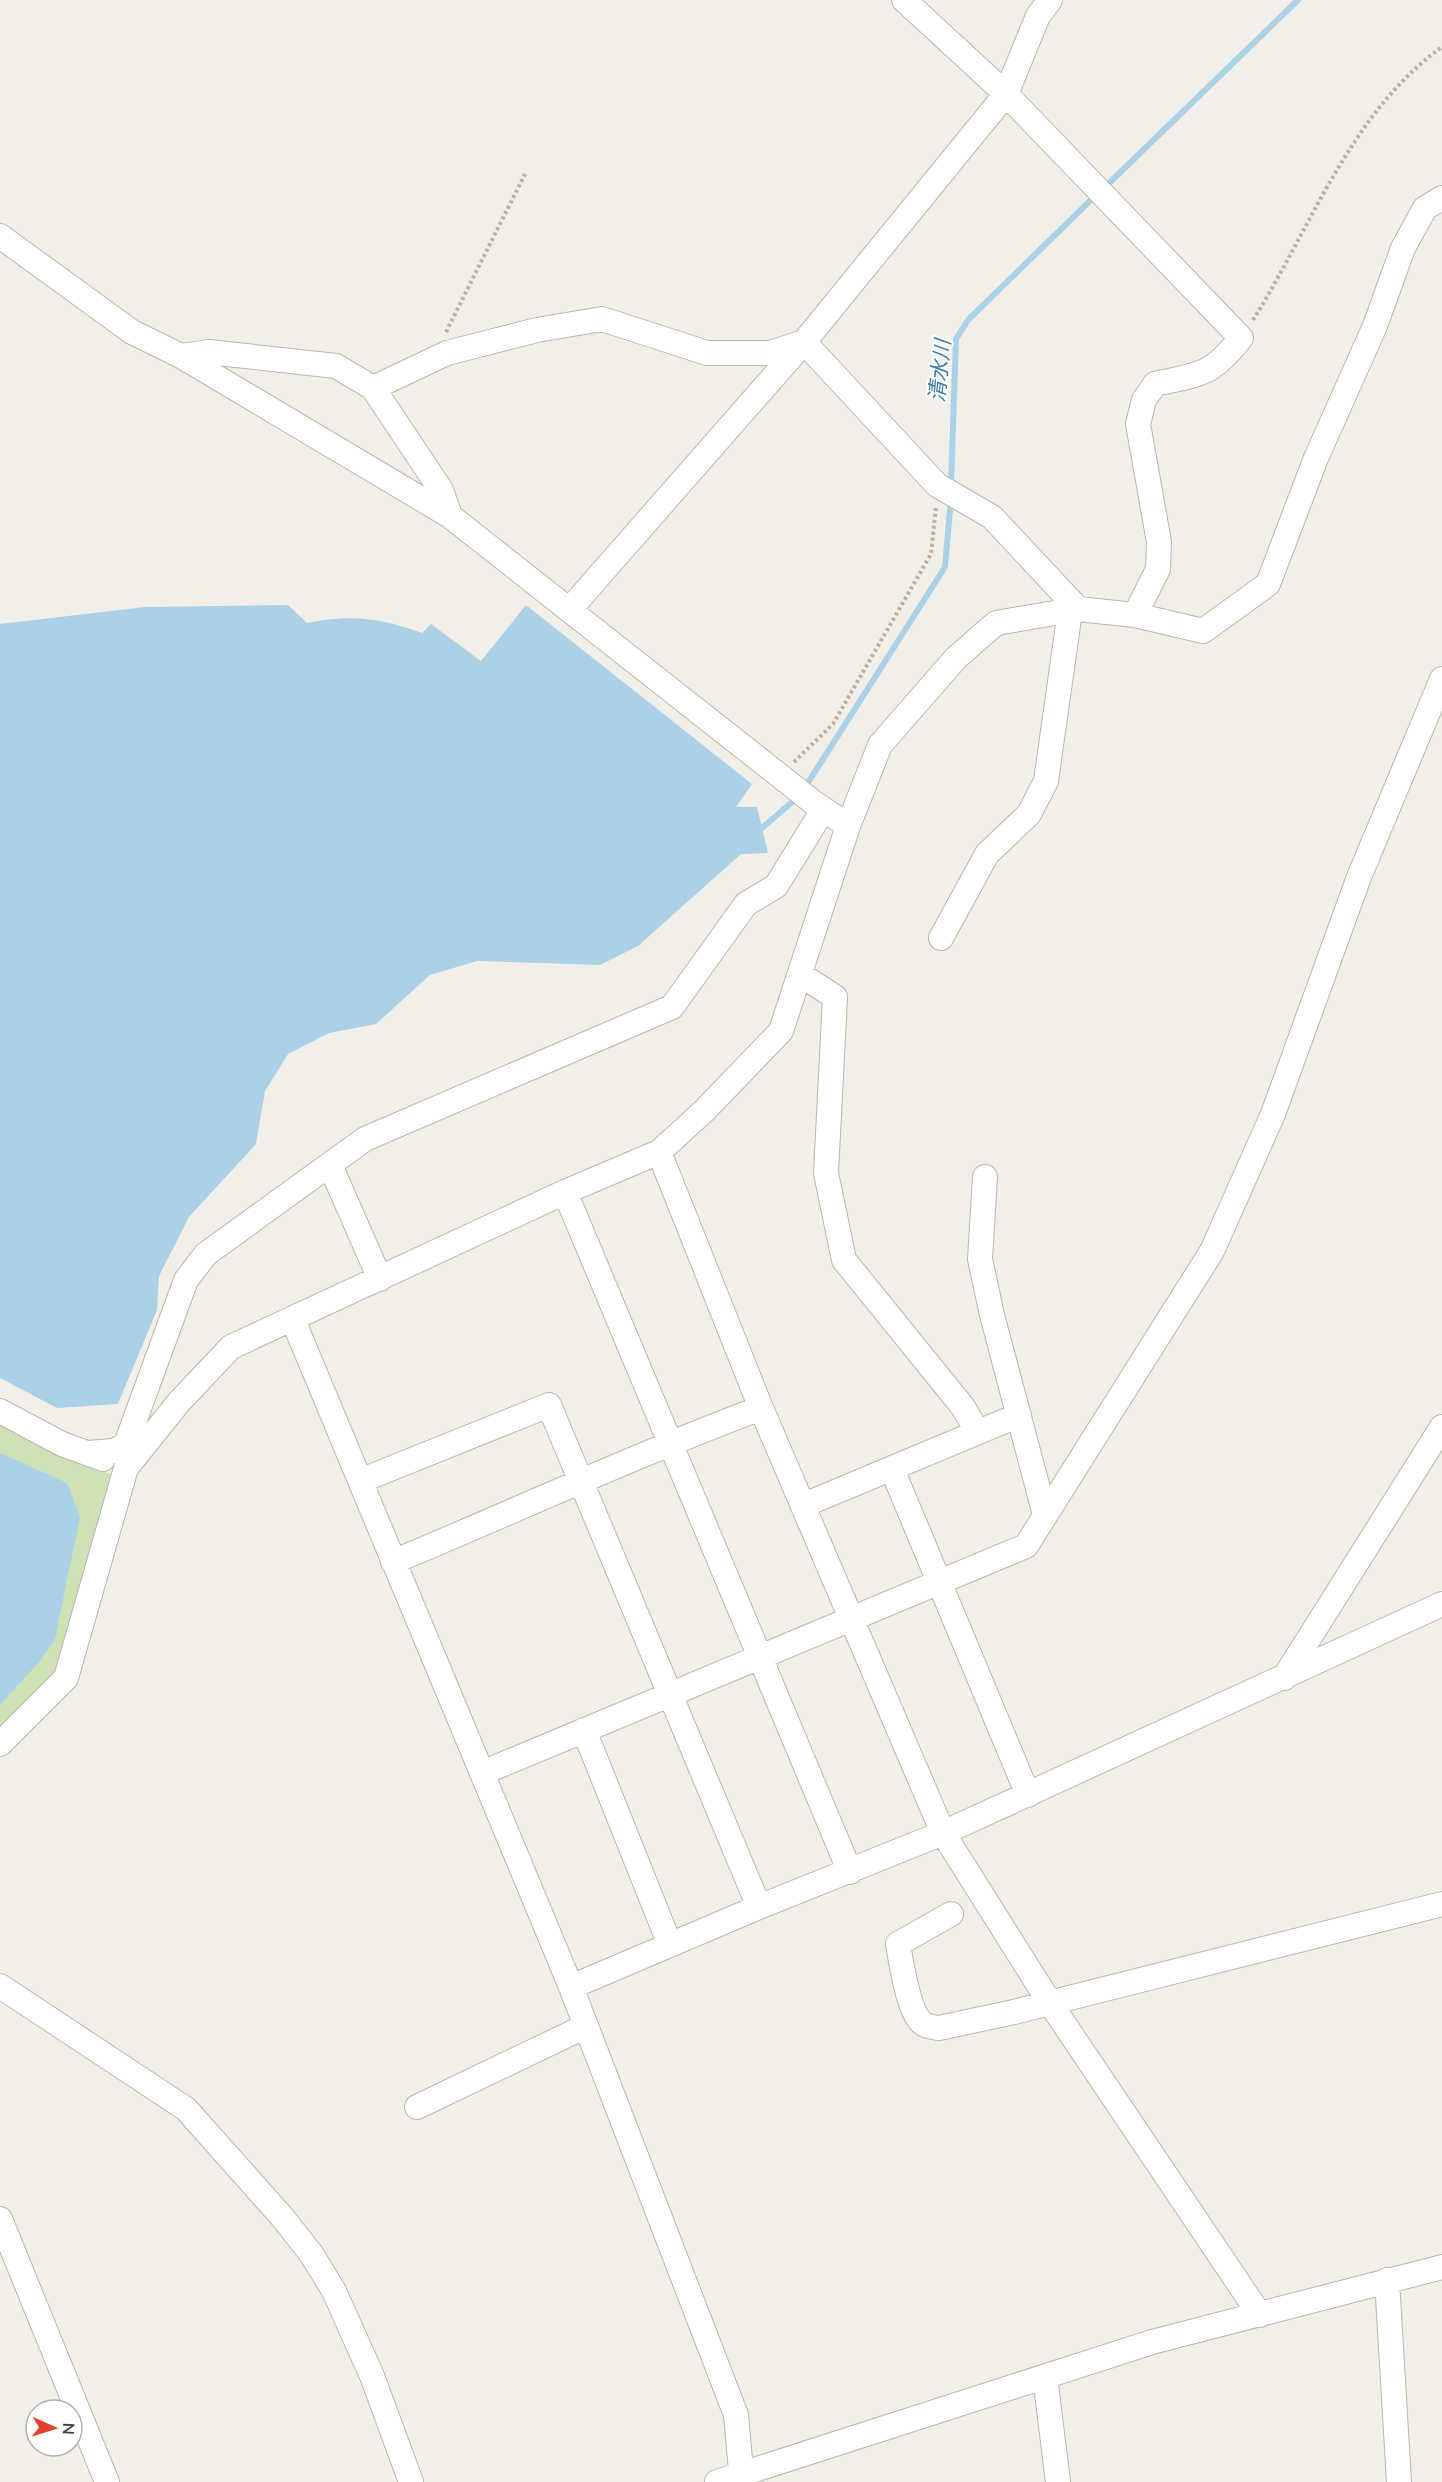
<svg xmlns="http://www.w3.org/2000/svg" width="1442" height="2482" font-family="'Nunito Sans','Noto Sans JP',sans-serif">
<rect width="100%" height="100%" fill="#f2efe8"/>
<path fill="#cfe2b5" d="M 0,1421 L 112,1475 L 66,1663 L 0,1736 Z"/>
<path fill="#abd1e8" d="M 288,605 L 307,623 C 352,614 380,618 422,633 L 431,624 L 481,661 L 526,605 L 752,784 L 736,807 L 757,807 L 768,853 L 741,854 L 638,946 L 600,965 L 477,961 L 430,975 L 376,1024 L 329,1033 L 288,1054 L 265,1091 L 256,1144 L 189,1217 L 159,1276 L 157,1310 L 118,1404 L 57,1408 L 0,1378 L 0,624 L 145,607 Z
M 0,1453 L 67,1483 L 80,1517 L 55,1639 L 40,1661 L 0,1705 Z"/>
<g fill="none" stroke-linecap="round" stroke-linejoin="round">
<path stroke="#abd1e8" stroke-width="6" d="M 1103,189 L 1298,0
M 951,485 L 956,339 L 968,320 L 1095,196
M 804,789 L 945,567 L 951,499
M 762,828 L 798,797"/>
<g stroke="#bcb6ab" stroke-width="26">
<path id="minor" d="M 904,0 L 1006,94 L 1241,338 C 1211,376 1200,374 1155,384 L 1144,400 L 1138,424 L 1159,542 L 1158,569 L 1135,615
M 0,236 L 132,332 L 181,356 L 450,516 L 813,802 L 848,826
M 804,342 L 937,485 L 992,517 L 1078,609
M 181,356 L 209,352 L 336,366 L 373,388 L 447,353 L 537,330 L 602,319 L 707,353 L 770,353 L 804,342
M 373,388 L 441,490 L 450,516
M 570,609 L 804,342 L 1006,94 L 1038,16 L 1050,0
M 941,938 L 987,854 L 1029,814 L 1046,781 L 1070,611
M 801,975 L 835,997 L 826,1173 L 844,1260 L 963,1407 L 977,1431
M 659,1152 L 761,1408 L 943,1833 L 1050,2003 L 1260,2315
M 330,1165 L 380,1279
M 985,1177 L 980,1259 L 992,1315 L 1045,1515
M 565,1192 L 850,1872
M 293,1320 L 482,1773
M 0,1411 L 62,1444 L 103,1459
M 88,1453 L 114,1451 L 126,1444 L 186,1280 L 206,1254 L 365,1139 L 672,1007 L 746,904 L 776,886 L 823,810
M 892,1469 L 1028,1795
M 360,1481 L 549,1405 L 759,1907
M 804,1505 L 1019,1415
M 393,1562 C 515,1511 636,1455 761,1408
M 1284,1678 L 1442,1427
M 584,1730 L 670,1945
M 0,1744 L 66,1678 L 126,1468 L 179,1402 L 231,1347 L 565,1192 L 659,1152 L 704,1111 L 781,1031 L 848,826 L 880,745 L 956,658 L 996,623 L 1078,609 L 1135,615 L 1203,631 L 1268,584 L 1316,458 L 1375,326 L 1403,248 L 1425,208 L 1442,198
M 951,1914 L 898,1944 C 901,1962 908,2009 921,2022 C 926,2027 932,2027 939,2028 L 1014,2012 L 1442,1904
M 0,1986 L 186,2109 L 283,2218 L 312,2255 L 334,2291 L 372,2376 L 411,2482
M 571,1987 L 759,1907 L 943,1833 L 1442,1604
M 417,2107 L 586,2026
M 0,2219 L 107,2482
M 1387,2280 L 1399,2482
M 1045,2377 L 1058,2482
M 717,2482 L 1152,2342 L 1442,2267
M 742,2482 L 736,2415 L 571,1987 L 482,1773 L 1026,1546 L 1212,1251 L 1273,1114 L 1359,877 L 1442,679"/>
</g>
<path stroke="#bdb19e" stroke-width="4" stroke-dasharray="3 3" stroke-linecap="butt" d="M 1253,320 C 1311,228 1350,113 1442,47
M 446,332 L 525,174
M 794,762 L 833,724 L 931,554 L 936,507"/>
<use href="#minor" stroke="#fff" stroke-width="24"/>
</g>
<g text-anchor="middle" stroke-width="4.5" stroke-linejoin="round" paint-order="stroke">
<g font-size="21" font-style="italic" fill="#3c7ca5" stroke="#fff">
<text transform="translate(940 371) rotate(-84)" y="7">清水川</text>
</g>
</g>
<g transform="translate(54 2428) rotate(93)"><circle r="28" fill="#ffffff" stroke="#b4b2af" stroke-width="1.5"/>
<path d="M0-4.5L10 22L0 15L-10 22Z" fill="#e2432f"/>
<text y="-9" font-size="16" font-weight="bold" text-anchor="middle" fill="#443f37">N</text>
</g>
</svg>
